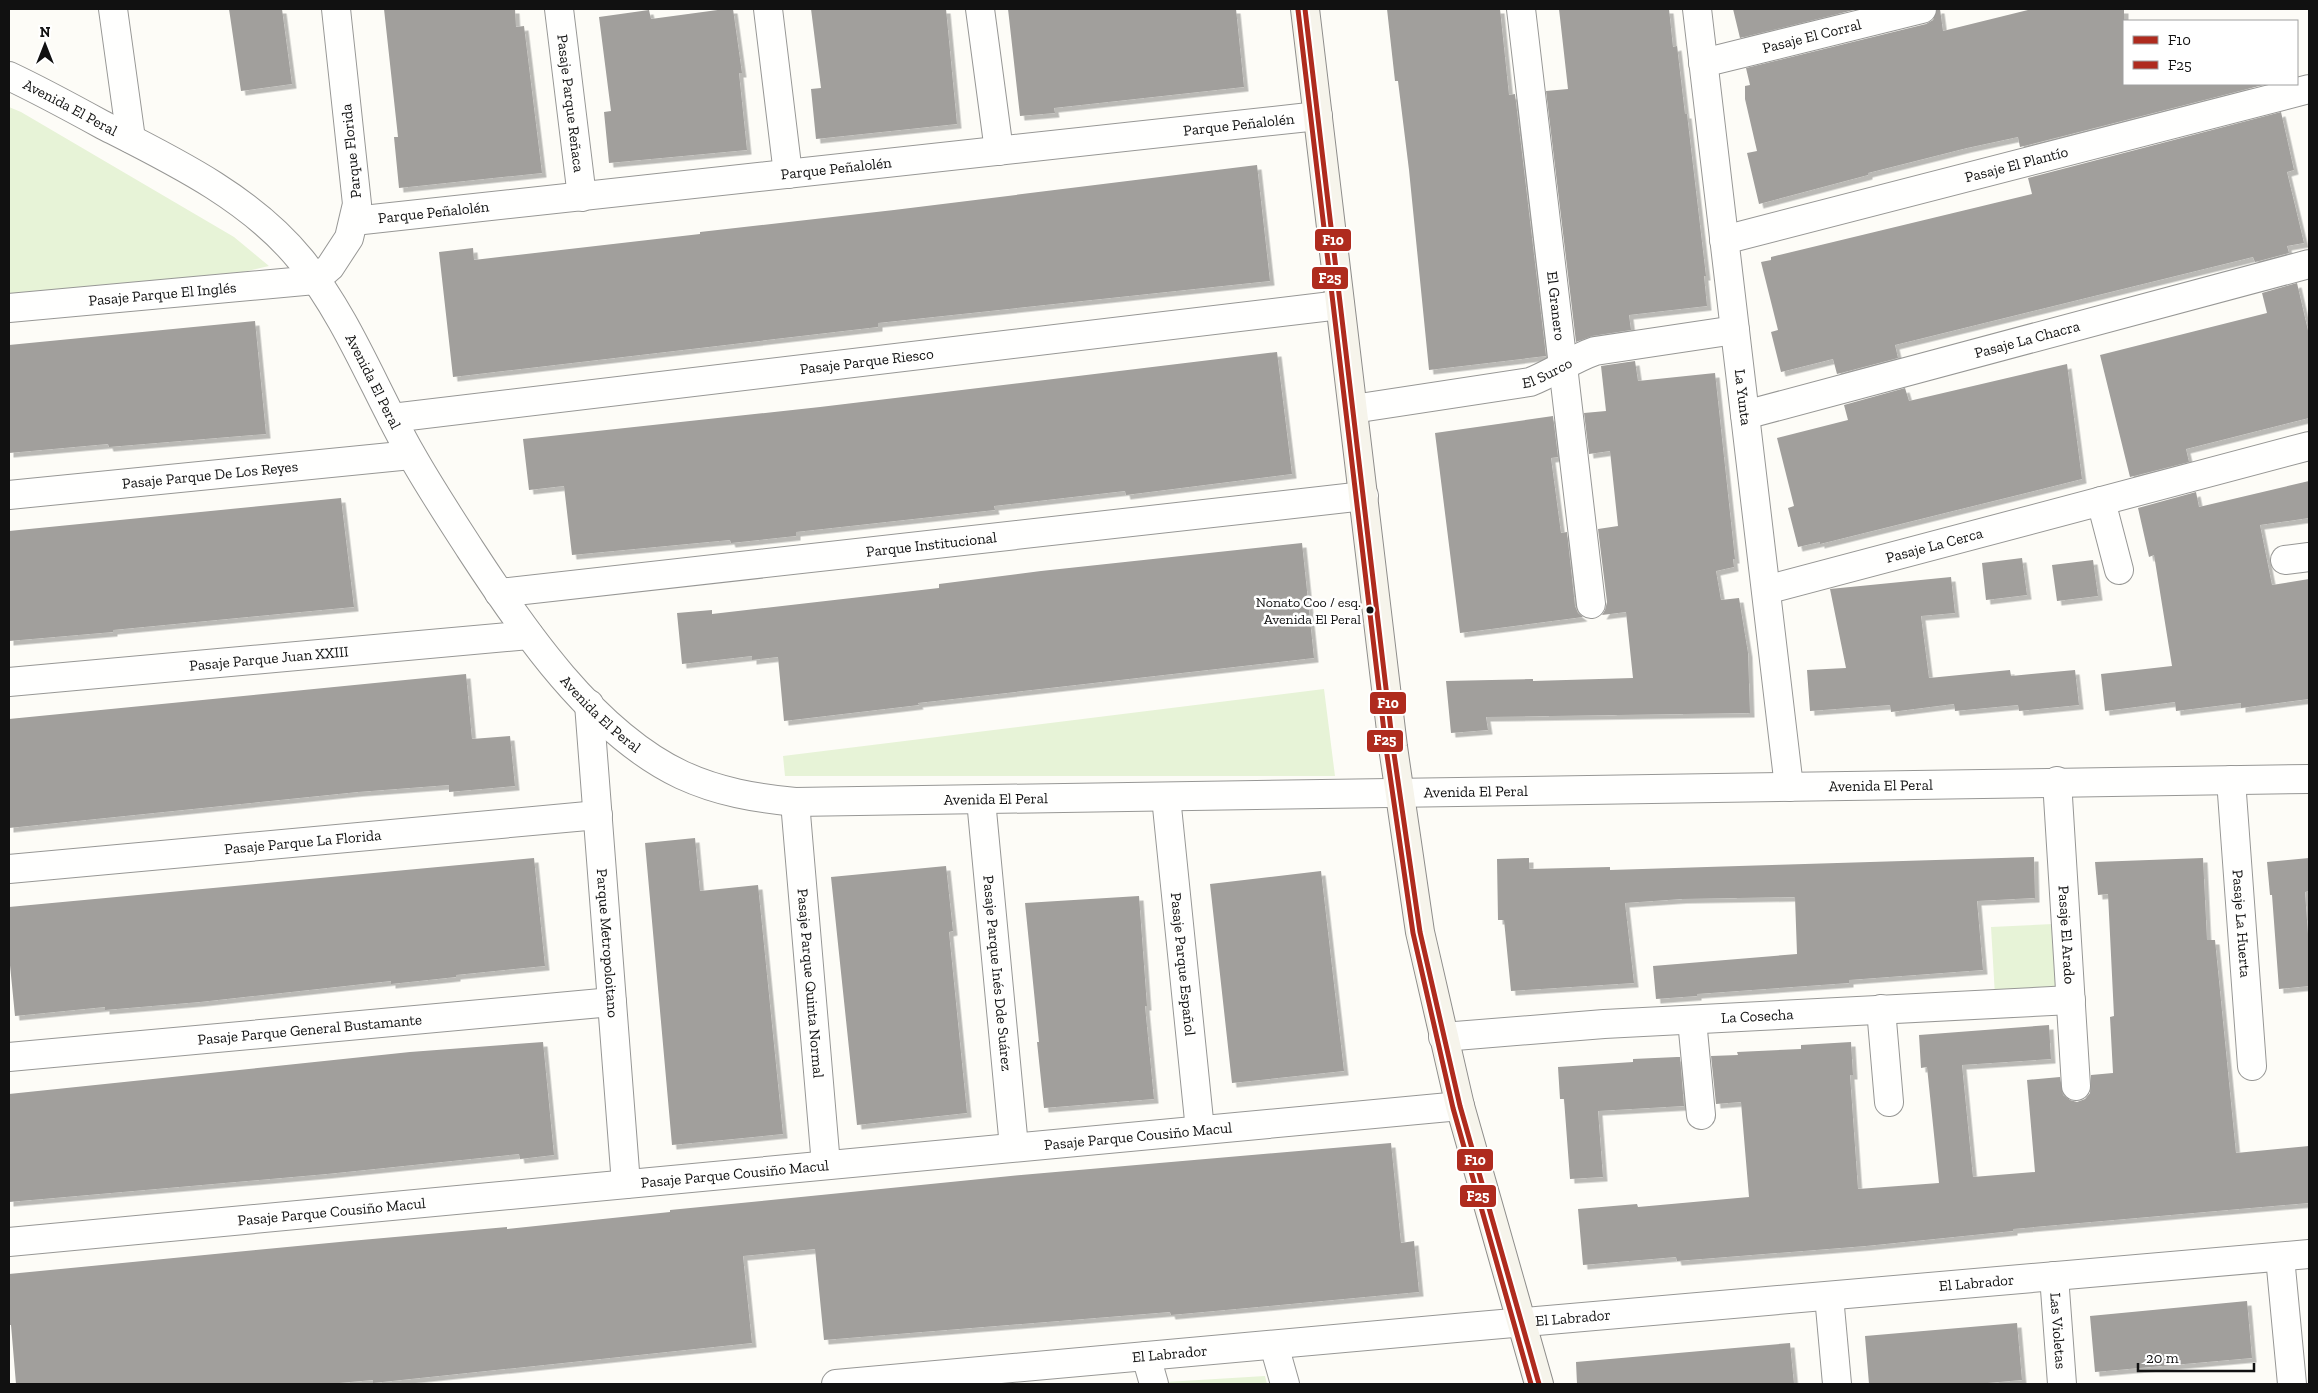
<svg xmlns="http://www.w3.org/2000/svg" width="2318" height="1393" font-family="'Zilla Slab',serif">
<defs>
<filter id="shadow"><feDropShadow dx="4.5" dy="4.5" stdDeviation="0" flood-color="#0004"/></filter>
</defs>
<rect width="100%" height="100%" fill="#fdfcf7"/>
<path fill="#e7f3d7" d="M 9,107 L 21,112 L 234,237 L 269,266 L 243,272 L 9,294 Z
M 1324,689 L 1335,776 L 785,776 L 783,756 Z
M 2053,924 L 2056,993 L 1995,996 L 1991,927 Z
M 1265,1376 L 1267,1384 L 1167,1384 L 1166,1382 Z"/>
<path fill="#a19f9c" filter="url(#shadow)" d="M 229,9 L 282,9 L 292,84 L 241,91 Z
M 384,9 L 515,9 L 516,27 L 524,26 L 542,173 L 399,188 L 394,137 L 398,137 Z
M 725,9 L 733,9 L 742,73 L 739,73 L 747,150 L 609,163 L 604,112 L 611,111 L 599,17 L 649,10 L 651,19 Z
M 811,9 L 946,9 L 957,124 L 816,139 L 811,89 L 821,88 Z
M 1008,9 L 1236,9 L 1244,87 L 1054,108 L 1055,113 L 1020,116 Z
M 1387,9 L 1500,9 L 1509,95 L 1515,94 L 1546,356 L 1429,370 L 1409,170 L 1398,81 L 1395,81 Z
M 1559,9 L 1669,9 L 1673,47 L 1677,46 L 1685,114 L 1687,114 L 1706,276 L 1704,276 L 1707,306 L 1629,315 L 1631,330 L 1592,336 L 1576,342 L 1546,91 L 1568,89 Z
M 1733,9 L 1858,9 L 1740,38 Z
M 1937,9 L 1940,9 L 1943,31 L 2032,9 L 2124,9 L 2124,84 L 2267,84 L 2020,147 L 2018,137 L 1967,148 L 1868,173 L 1868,175 L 1759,204 L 1747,153 L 1757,151 L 1745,99 L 1745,86 L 1750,85 L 1746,68 L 1926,24 L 1933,20 Z
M 2281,112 L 2294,170 L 2287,172 L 2304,243 L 2287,246 L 2289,253 L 2255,262 L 2253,257 L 1895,345 L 1898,358 L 1837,374 L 1833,359 L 1781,372 L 1771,332 L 1778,330 L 1761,262 L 1771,260 L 1771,257 L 2032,194 L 2028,178 Z
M 1257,165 L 1270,281 L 878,323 L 878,327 L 453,377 L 439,252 L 473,248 L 474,260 L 700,234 L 700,232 L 894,210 Z
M 2297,283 L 2309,335 L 2309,418 L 2186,449 L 2189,462 L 2130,477 L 2100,355 L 2267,313 L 2262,293 Z
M 255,321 L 266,434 L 109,447 L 108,444 L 9,453 L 9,345 Z
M 1277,352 L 1292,474 L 1126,495 L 1125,491 L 994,506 L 995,510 L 796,532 L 796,536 L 731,543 L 730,540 L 572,555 L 564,486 L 529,490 L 523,439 L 820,407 Z
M 1635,361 L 1638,381 L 1715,373 L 1735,559 L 1733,559 L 1734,567 L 1716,571 L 1721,600 L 1739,598 L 1748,653 L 1750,713 L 1486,717 L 1488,730 L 1451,733 L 1446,681 L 1533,679 L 1533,681 L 1633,678 L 1626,612 L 1602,615 L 1605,610 L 1607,602 L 1598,529 L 1618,526 L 1610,451 L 1589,454 L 1584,413 L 1606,411 L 1601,366 Z
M 2067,364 L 2082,479 L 1820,544 L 1820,542 L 1798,547 L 1788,508 L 1794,506 L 1777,438 L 1848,420 L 1844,405 L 1905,388 L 1909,401 Z
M 1553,416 L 1558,457 L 1551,458 L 1561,533 L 1567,532 L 1575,606 L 1578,613 L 1583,617 L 1460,633 L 1435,433 Z
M 2309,481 L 2309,518 L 2260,525 L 2272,585 L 2309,579 L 2309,699 L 2241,708 L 2241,703 L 2176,711 L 2175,702 L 2105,711 L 2101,674 L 2172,666 L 2154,555 L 2149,557 L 2138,508 L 2196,492 L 2199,507 Z
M 341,498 L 354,607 L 113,630 L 113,632 L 9,641 L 9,531 Z
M 1302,543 L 1314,658 L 918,703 L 919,705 L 784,721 L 778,657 L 752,660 L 752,656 L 682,664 L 677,613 L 712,610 L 712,614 L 939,588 L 939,584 L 1041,571 Z
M 2022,558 L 2027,595 L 1986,600 L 1982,563 Z
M 2093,560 L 2098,596 L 2057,601 L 2052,565 Z
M 1951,577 L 1955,613 L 1921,616 L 1929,678 L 2010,670 L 2011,676 L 2075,670 L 2079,705 L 2019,711 L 2018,705 L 1955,711 L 1954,704 L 1891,712 L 1890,705 L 1810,711 L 1807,670 L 1846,668 L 1830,589 Z
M 466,674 L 472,739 L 510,736 L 515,786 L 449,792 L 449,785 L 358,792 L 9,828 L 9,719 Z
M 695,838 L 700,891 L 758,885 L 783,1134 L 672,1145 L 645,843 Z
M 2034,857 L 2035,898 L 1977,901 L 1983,970 L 1849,980 L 1849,983 L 1697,994 L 1697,996 L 1656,999 L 1653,966 L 1797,954 L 1795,897 L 1682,899 L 1625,903 L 1634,983 L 1511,991 L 1504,920 L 1498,920 L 1497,859 L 1529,858 L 1529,869 L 1610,867 L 1610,870 Z
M 534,858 L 545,966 L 456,975 L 456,977 L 391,984 L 391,981 L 200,1002 L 105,1010 L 105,1007 L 15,1016 L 9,955 L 9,907 Z
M 2203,858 L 2207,940 L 2215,940 L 2236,1153 L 2309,1146 L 2309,1203 L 2013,1229 L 2013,1231 L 1866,1246 L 1677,1261 L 1676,1257 L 1583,1265 L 1578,1209 L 1637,1204 L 1638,1207 L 1749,1197 L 1741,1102 L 1716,1104 L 1711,1056 L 1738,1055 L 1737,1052 L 1801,1049 L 1801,1045 L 1851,1042 L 1853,1075 L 1850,1075 L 1858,1189 L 1939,1183 L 1927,1067 L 1921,1068 L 1919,1035 L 2049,1025 L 2051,1059 L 1962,1065 L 1973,1177 L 2035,1172 L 2027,1080 L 2060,1077 L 2063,1095 L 2070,1100 L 2077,1102 L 2085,1099 L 2090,1093 L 2091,1075 L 2113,1073 L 2110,1017 L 2114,1016 L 2108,894 L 2098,895 L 2095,862 Z
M 2309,858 L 2309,891 L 2305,892 L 2309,948 L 2309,986 L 2279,989 L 2272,895 L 2270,895 L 2267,862 Z
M 946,866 L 953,931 L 949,932 L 967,1113 L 857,1125 L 831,877 Z
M 1321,871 L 1344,1071 L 1232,1083 L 1210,884 Z
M 1139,896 L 1147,1006 L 1145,1006 L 1154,1099 L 1044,1108 L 1037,1042 L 1039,1042 L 1025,903 Z
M 543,1042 L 554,1155 L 520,1159 L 519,1154 L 327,1174 L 9,1202 L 9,1094 L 410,1052 Z
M 1677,1057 L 1680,1057 L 1684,1106 L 1598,1111 L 1603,1177 L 1570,1179 L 1564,1099 L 1560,1099 L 1558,1067 L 1633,1062 L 1633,1059 Z
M 1391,1143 L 1401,1243 L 1414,1241 L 1419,1292 L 1171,1315 L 1170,1312 L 824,1340 L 815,1249 L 743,1256 L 752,1343 L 373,1383 L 373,1380 L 328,1384 L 16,1384 L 11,1325 L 9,1325 L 9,1274 L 350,1241 L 507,1227 L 507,1229 L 670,1212 L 670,1210 L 1021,1175 Z
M 2247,1301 L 2252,1358 L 2095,1372 L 2090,1316 Z
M 2017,1323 L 2022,1380 L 1976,1384 L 1869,1384 L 1865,1336 Z
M 1790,1343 L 1794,1384 L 1577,1384 L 1576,1362 Z"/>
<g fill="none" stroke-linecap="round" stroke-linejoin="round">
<g stroke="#979795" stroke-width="30">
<g id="minor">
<path d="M 113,9 L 131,139"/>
<path id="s1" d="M 559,9 L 582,197"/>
<path d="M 768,9 L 788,174"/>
<path d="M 980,9 L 999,151"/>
<path id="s2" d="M 1521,9 L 1591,604"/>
<path id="s3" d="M 1697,9 L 1789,787"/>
<path id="s4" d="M 1703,63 L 1922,9"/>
<path id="s5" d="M 354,221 L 1318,116"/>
<path id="s6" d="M 1724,240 L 2309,89"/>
<path id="s7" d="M 9,308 L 315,280 L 330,267 L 349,238 L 357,204 L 336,9"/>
<path id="s8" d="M 1353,409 L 1530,382 C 1553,373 1572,359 1595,351 L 1735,330"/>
<path id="s9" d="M 1745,415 L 2309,264"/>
<path id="s10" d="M 392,418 L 1340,305"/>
<path id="s11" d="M 9,495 L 411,455"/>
<path d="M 2101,501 L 2119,570"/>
<path d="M 2285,560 L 2309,557"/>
<path id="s12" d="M 1766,590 L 2309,446"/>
<path id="s13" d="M 499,593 L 1364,496"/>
<path id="s14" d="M 9,682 L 529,635"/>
<path id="s15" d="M 589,704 L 626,1184"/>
<path id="s16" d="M 2231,780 L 2252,1066"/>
<path id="s17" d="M 2057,781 L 2076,1086"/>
<path id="s18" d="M 1166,797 L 1200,1130"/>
<path id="s19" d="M 981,800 L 1014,1147"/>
<path id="s20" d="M 795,802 L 826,1165"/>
<path id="s21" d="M 9,869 L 598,815"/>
<path d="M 1881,1009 L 1889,1102"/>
<path d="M 1692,1020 L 1701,1115"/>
<path id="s22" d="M 1443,1037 L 1604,1024 L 2071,1000"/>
<path id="s23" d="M 9,1057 L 612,1002"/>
<path id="s24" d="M 9,1242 L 1460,1106"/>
<path d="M 2280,1257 L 2292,1384"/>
<path id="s25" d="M 2054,1276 L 2062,1384"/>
<path d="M 1829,1296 L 1837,1384"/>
<path d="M 1274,1345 L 1285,1384"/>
<path d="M 1146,1356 L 1154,1384"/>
<path id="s26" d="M 836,1384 L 1456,1328 L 2309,1254"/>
</g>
</g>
<g stroke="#979795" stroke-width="30">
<g id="tertiary">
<path id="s27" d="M 9,76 C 41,91 72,108 103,125 C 172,160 251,198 301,260 C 348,318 374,389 411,454 C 429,486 450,518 470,549 C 522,629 593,733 682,775 C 719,792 755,798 795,802 L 2309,779"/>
</g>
</g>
<g stroke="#8e8d8b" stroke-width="30">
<path id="secondary" d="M 1305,9 L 1393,747 L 1420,932 L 1460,1106 L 1539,1384"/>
</g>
<use href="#minor" stroke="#fffffe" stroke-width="28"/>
<use href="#tertiary" stroke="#fffffe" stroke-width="28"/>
<use href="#secondary" stroke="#f6f4eb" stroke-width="28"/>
<g stroke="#fff" stroke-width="9">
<path id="bus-1" d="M 1305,9 L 1393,747 L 1420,932 L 1460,1106 L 1539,1384"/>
</g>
<g stroke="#fff" stroke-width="9">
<path id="bus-2" d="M 1298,10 L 1386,748 L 1413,933 L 1453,1108 L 1531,1384"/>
</g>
<use href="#bus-1" stroke="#af2b1e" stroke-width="5"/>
<use href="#bus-2" stroke="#af2b1e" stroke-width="5"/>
</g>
<circle fill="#111" stroke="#fff" stroke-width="2" cx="1370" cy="610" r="4.5"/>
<g text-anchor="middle" stroke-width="5" stroke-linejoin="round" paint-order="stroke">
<g font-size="14" fill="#111" stroke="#fff" text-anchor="end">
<text x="1361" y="607">Nonato Coo / esq.<tspan x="1361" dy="17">Avenida El Peral</tspan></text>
</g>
<g font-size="15" fill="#111" stroke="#fff">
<text dy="5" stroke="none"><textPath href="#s4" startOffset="112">Pasaje El Corral</textPath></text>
<text dy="5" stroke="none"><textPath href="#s1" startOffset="95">Pasaje Parque Reñaca</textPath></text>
<text dy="5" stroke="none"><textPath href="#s27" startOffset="69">Avenida El Peral</textPath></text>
<text dy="5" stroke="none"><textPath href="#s5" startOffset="890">Parque Peñalolén</textPath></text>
<text transform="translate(351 151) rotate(-96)" y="5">Parque Florida</text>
<text dy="5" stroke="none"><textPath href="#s6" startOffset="302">Pasaje El Plantío</textPath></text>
<text dy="5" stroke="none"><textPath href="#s5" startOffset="485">Parque Peñalolén</textPath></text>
<text dy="5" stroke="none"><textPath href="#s5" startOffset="80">Parque Peñalolén</textPath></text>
<text dy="5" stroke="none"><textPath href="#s7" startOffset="154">Pasaje Parque El Inglés</textPath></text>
<text dy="5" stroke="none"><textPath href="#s2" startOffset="299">El Granero</textPath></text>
<text dy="5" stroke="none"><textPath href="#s9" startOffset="292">Pasaje La Chacra</textPath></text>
<text dy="5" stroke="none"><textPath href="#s10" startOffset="478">Pasaje Parque Riesco</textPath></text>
<text dy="5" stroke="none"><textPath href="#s8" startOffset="198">El Surco</textPath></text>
<text dy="5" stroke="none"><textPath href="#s27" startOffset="489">Avenida El Peral</textPath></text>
<text dy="5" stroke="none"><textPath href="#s3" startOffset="391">La Yunta</textPath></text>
<text dy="5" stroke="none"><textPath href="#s11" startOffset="202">Pasaje Parque De Los Reyes</textPath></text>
<text dy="5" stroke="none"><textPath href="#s13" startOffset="435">Parque Institucional</textPath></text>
<text dy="5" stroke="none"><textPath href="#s12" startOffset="174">Pasaje La Cerca</textPath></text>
<text dy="5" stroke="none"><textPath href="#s14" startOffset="261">Pasaje Parque Juan XXIII</textPath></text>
<text dy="5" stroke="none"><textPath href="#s27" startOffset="894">Avenida El Peral</textPath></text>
<text dy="5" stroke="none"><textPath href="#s27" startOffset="2199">Avenida El Peral</textPath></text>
<text dy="5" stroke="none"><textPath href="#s27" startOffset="1794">Avenida El Peral</textPath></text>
<text dy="5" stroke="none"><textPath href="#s27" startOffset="1314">Avenida El Peral</textPath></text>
<text dy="5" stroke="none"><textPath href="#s21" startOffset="295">Pasaje Parque La Florida</textPath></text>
<text dy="5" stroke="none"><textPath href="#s16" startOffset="144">Pasaje La Huerta</textPath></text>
<text dy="5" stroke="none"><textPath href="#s17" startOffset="154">Pasaje El Arado</textPath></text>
<text dy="5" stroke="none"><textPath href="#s15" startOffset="240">Parque Metropoloitano</textPath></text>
<text dy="5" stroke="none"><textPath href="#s18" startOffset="168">Pasaje Parque Español</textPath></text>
<text dy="5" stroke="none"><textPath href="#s19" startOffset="174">Pasaje Parque Inés Dde Suárez</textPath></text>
<text dy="5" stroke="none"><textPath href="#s20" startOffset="182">Pasaje Parque Quinta Normal</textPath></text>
<text dy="5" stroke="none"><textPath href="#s22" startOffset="315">La Cosecha</textPath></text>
<text dy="5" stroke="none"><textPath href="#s23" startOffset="302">Pasaje Parque General Bustamante</textPath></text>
<text dy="5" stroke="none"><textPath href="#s24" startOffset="1134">Pasaje Parque Cousiño Macul</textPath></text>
<text dy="5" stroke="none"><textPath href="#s24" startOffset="729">Pasaje Parque Cousiño Macul</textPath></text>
<text dy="5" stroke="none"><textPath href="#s24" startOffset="324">Pasaje Parque Cousiño Macul</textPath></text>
<text dy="5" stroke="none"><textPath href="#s26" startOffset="1145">El Labrador</textPath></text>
<text dy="5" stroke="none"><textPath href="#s26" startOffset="740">El Labrador</textPath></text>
<text dy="5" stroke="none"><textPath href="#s25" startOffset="55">Las Violetas</textPath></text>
<text dy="5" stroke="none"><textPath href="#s26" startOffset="335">El Labrador</textPath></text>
</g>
</g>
<g stroke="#fff" stroke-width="2">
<rect x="1314" y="228" width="38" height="24" rx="5" fill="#af2b1e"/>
<rect x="1311" y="266" width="38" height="24" rx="5" fill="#af2b1e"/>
<rect x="1369" y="691" width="38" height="24" rx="5" fill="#af2b1e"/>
<rect x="1366" y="729" width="38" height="24" rx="5" fill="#af2b1e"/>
<rect x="1456" y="1148" width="38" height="24" rx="5" fill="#af2b1e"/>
<rect x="1459" y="1184" width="38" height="24" rx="5" fill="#af2b1e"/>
</g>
<g font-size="14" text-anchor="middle" font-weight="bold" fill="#fff">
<text x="1333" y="245">F10</text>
<text x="1330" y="283">F25</text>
<text x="1388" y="708">F10</text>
<text x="1385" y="745">F25</text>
<text x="1475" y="1165">F10</text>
<text x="1478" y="1201">F25</text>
</g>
<rect width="2318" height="1393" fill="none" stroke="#111111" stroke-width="20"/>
<rect x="2123" y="20" width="175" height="65" fill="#ffffff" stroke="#a0a0a0"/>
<rect x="2133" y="36" width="25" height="8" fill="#af2b1e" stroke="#a0a0a0"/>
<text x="2168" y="45" font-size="15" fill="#111111">F10</text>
<rect x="2133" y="61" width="25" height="8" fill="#af2b1e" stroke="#a0a0a0"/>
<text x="2168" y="70" font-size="15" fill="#111111">F25</text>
<g transform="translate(45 45)" stroke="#ffffff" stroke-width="4" paint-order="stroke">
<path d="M0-4L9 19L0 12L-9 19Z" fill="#111111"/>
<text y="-8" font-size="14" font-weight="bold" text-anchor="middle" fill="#111111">N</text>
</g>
<path d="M2138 1363v8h116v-8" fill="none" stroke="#111111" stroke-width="2.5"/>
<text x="2146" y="1363" font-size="15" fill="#111111" stroke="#ffffff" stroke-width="4" paint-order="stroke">20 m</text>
</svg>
